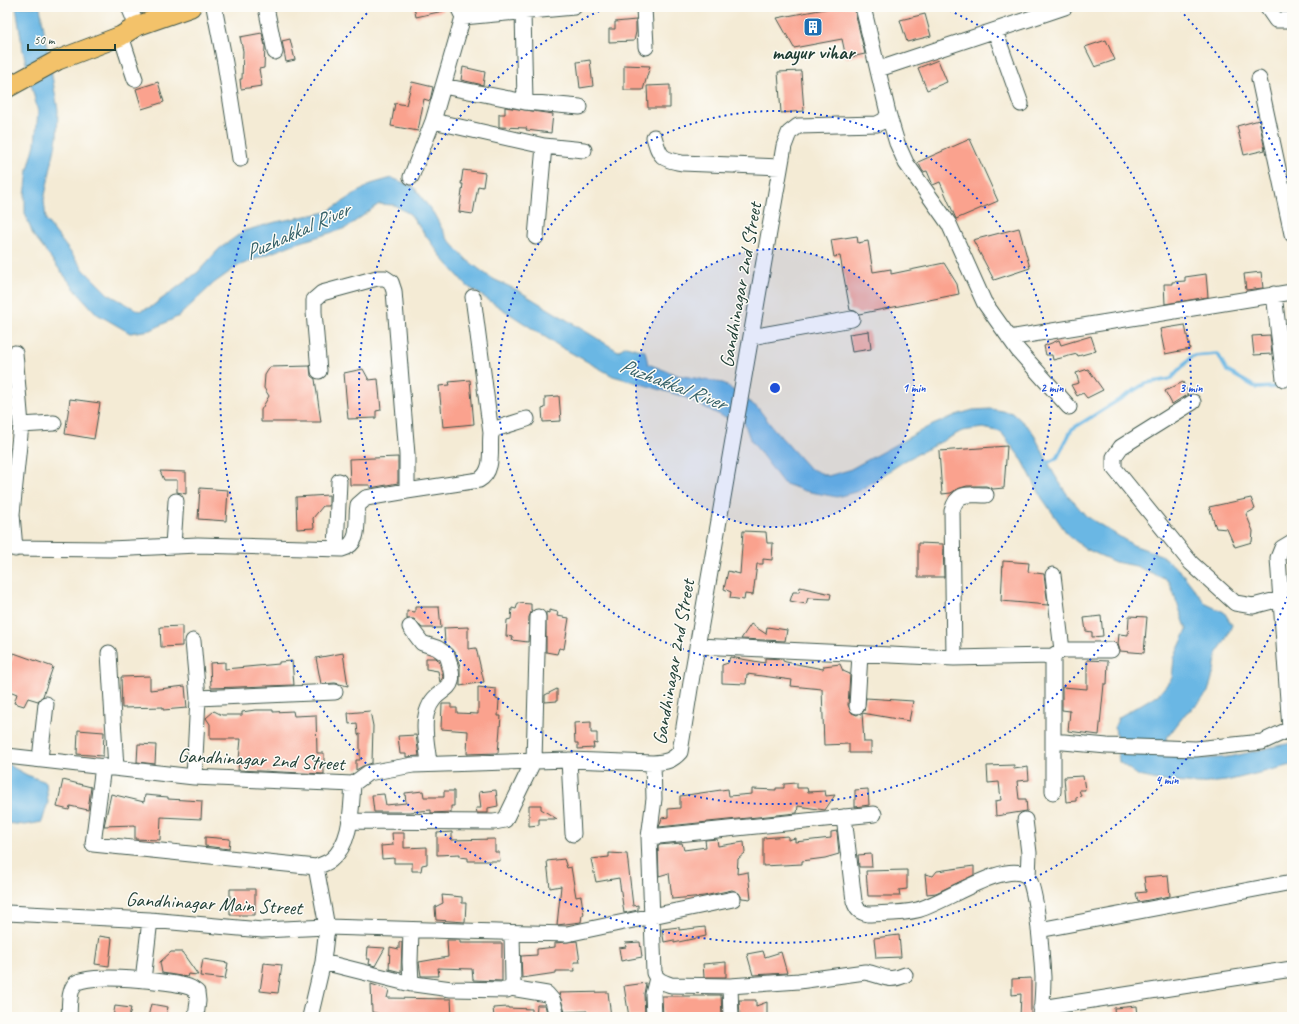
<svg xmlns="http://www.w3.org/2000/svg" width="1299" height="1024" font-family="Caveat,sans-serif">
<rect width="100%" height="100%" fill="#fdfcf7"/>
<filter id="ink" filterUnits="userSpaceOnUse"><feTurbulence type="fractalNoise" baseFrequency=".025" numOctaves="2"/><feDisplacementMap in="SourceGraphic" scale="8" xChannelSelector="R" yChannelSelector="G"/><feConvolveMatrix kernelMatrix="1 2 1 2 8 2 1 2 1" color-interpolation-filters="sRGB"/></filter>
<filter id="wash" filterUnits="userSpaceOnUse"><feTurbulence type="fractalNoise" baseFrequency=".012" numOctaves="4" result="noise"/><feDisplacementMap in="SourceGraphic" scale="16" xChannelSelector="R" yChannelSelector="G"/><feGaussianBlur stdDeviation="0.9" result="paint"/><feColorMatrix in="noise" values="0 0 0 0 0 0 0 0 0 0 0 0 0 0 0 0 0 1.4 0 .05"/><feComposite in="paint" operator="in"/></filter>
<g filter="url(#wash)">
<rect width="100%" height="100%" fill="#f4ebd5"/>
<path fill="#6ab7e4" stroke="#447a8c" d="M 16,7 L 40,7 L 58,110 L 57,138 L 44,200 L 46,220 L 84,270 L 108,294 L 139,311 L 151,307 L 198,272 L 219,249 L 244,231 L 276,222 L 327,212 L 371,184 L 392,178 L 414,187 L 434,214 L 447,238 L 467,260 L 491,278 L 519,291 L 618,351 L 626,346 L 645,351 L 648,364 L 677,375 L 723,383 L 758,408 L 773,428 L 809,468 L 828,476 L 849,470 L 926,428 L 956,415 L 973,410 L 991,409 L 1013,413 L 1032,431 L 1054,474 L 1067,494 L 1086,516 L 1133,545 L 1161,555 L 1181,572 L 1206,604 L 1224,612 L 1232,625 L 1225,641 L 1217,652 L 1214,671 L 1208,692 L 1197,705 L 1186,713 L 1166,739 L 1169,755 C 1191,758 1212,760 1234,756 C 1254,752 1272,746 1292,743 L 1292,765 L 1226,781 L 1198,784 L 1163,781 L 1139,776 L 1119,762 L 1115,726 L 1119,717 L 1159,694 L 1172,678 L 1174,658 L 1187,630 L 1169,581 L 1136,566 L 1115,562 L 1086,549 L 1068,535 L 1042,498 L 1023,461 L 1001,432 L 983,428 L 962,431 L 906,460 L 859,491 L 837,497 L 805,491 L 783,483 L 750,439 L 744,422 L 722,416 L 682,396 L 613,376 L 559,346 L 467,286 L 443,259 L 410,214 L 394,205 L 379,204 L 346,228 L 291,245 L 238,266 L 214,283 L 179,316 L 151,330 L 130,333 L 97,314 L 77,292 L 33,235 L 25,213 L 25,196 L 28,170 L 35,144 L 38,112 L 23,51 Z
M 7,764 L 27,775 L 46,782 L 48,802 L 42,822 L 25,825 L 7,823 Z"/>
<g fill="none" stroke-linecap="round" stroke-linejoin="round">
<path stroke="#6ab7e4" stroke-width="3.5" d="M 1045,464 L 1057,458 L 1072,429 L 1146,383 L 1171,379 L 1192,356 L 1218,354 L 1227,371 L 1257,388 L 1292,386"/>
</g>
<g id="blocks">
<path fill="#faa28e" d="M 414,7 L 443,7 L 443,11 L 416,17 Z
M 835,7 L 854,7 L 865,54 L 846,58 L 842,39 L 794,48 L 777,18 Z
M 925,14 L 931,36 L 907,42 L 900,20 Z
M 636,20 L 636,32 L 634,41 L 609,42 L 609,29 L 615,29 L 615,22 Z
M 262,33 L 265,46 L 264,68 L 259,69 L 262,86 L 241,89 L 240,79 L 242,79 L 243,51 L 240,37 Z
M 290,39 L 295,60 L 286,62 L 282,41 Z
M 1106,40 L 1115,60 L 1095,67 L 1085,47 Z
M 590,60 L 593,86 L 580,88 L 577,62 Z
M 938,60 L 947,82 L 927,90 L 918,68 Z
M 624,65 L 650,66 L 643,90 L 624,90 Z
M 463,67 L 485,72 L 483,85 L 461,80 Z
M 801,71 L 804,111 L 781,113 L 778,72 Z
M 158,82 L 164,102 L 142,109 L 136,89 Z
M 412,82 L 433,87 L 430,101 L 424,99 L 418,131 L 391,126 L 395,103 L 406,105 Z
M 670,85 L 670,108 L 648,108 L 647,86 Z
M 505,107 L 553,114 L 551,133 L 526,130 L 527,128 L 499,127 L 499,114 L 505,114 Z
M 1259,120 L 1265,150 L 1244,155 L 1237,126 Z
M 970,139 L 998,201 L 956,219 L 940,182 L 933,185 L 927,171 L 923,172 L 918,162 Z
M 463,170 L 485,173 L 483,187 L 478,186 L 473,214 L 459,212 L 463,184 L 461,184 Z
M 1019,228 L 1030,268 L 994,280 L 973,240 Z
M 857,236 L 858,243 L 868,241 L 873,272 L 891,269 L 891,274 L 944,263 L 957,284 L 959,294 L 859,314 L 855,311 L 850,310 L 840,256 L 834,257 L 831,240 Z
M 1261,272 L 1263,288 L 1246,290 L 1244,274 Z
M 1206,274 L 1208,297 L 1165,304 L 1164,284 L 1172,284 L 1172,282 L 1185,281 L 1185,277 Z
M 1185,325 L 1190,349 L 1165,354 L 1160,329 Z
M 869,331 L 871,349 L 852,352 L 849,334 Z
M 1270,335 L 1272,354 L 1254,355 L 1252,336 Z
M 1091,336 L 1096,351 L 1078,356 L 1077,354 L 1053,360 L 1052,355 L 1046,355 L 1044,346 L 1059,340 L 1061,345 Z
M 310,366 L 311,376 L 315,379 L 321,422 L 261,422 L 261,410 L 269,396 L 264,388 L 265,375 L 270,367 Z
M 363,369 L 369,380 L 378,379 L 381,410 L 376,411 L 376,418 L 348,419 L 344,373 Z
M 1088,369 L 1103,390 L 1087,398 L 1083,393 L 1077,396 L 1071,385 L 1079,383 L 1076,373 Z
M 470,380 L 474,424 L 443,427 L 439,386 L 450,385 L 449,382 Z
M 1183,382 L 1188,394 L 1172,404 L 1165,391 Z
M 559,396 L 561,421 L 543,422 L 542,409 L 545,408 L 545,397 Z
M 70,399 L 100,403 L 94,439 L 65,434 Z
M 1007,446 L 1004,488 L 993,489 L 986,486 L 967,486 L 957,489 L 951,493 L 942,494 L 939,451 Z
M 398,457 L 398,483 L 370,488 L 370,485 L 350,485 L 349,459 Z
M 160,471 L 186,472 L 186,494 L 177,492 L 177,480 L 164,480 Z
M 200,488 L 228,490 L 226,521 L 198,519 Z
M 329,495 L 329,506 L 323,506 L 313,518 L 314,528 L 297,529 L 296,497 Z
M 1251,498 L 1255,509 L 1246,514 L 1253,531 L 1252,542 L 1235,547 L 1227,529 L 1216,528 L 1209,507 Z
M 743,531 L 766,532 L 767,543 L 773,543 L 772,560 L 763,559 L 763,564 L 757,564 L 753,595 L 745,594 L 744,600 L 730,598 L 731,592 L 724,589 L 728,571 L 740,574 Z
M 918,543 L 943,544 L 944,577 L 918,577 Z
M 1003,561 L 1029,563 L 1028,572 L 1044,574 L 1048,605 L 1001,601 Z
M 800,587 L 831,594 L 830,599 L 808,598 L 806,604 L 790,601 L 793,592 L 799,592 Z
M 518,603 L 531,604 L 531,610 L 532,610 L 529,617 L 528,642 L 512,640 L 513,637 L 506,636 L 507,620 L 511,619 L 512,608 L 516,609 Z
M 415,607 L 439,607 L 441,628 L 422,628 L 414,619 L 407,619 L 407,611 L 415,612 Z
M 549,610 L 558,612 L 557,616 L 569,618 L 564,649 L 559,648 L 557,654 L 546,652 L 546,612 L 549,613 Z
M 1101,616 L 1103,636 L 1092,637 L 1092,632 L 1086,631 L 1084,618 Z
M 1129,616 L 1147,617 L 1144,653 L 1120,651 L 1118,644 L 1119,634 L 1128,635 Z
M 751,624 L 766,634 L 767,627 L 787,630 L 785,641 L 741,639 Z
M 182,626 L 182,646 L 161,647 L 160,627 Z
M 468,627 L 468,649 L 476,648 L 484,682 L 460,686 L 460,666 L 455,652 L 445,643 L 444,628 Z
M 14,653 L 53,667 L 43,696 L 38,701 L 28,698 L 24,706 L 14,703 L 17,694 L 7,690 L 7,673 Z
M 343,653 L 348,686 L 335,683 L 321,684 L 316,658 Z
M 730,657 L 765,663 L 765,658 L 783,659 L 783,661 L 786,662 L 823,669 L 824,666 L 840,664 L 843,671 L 850,674 L 848,705 L 852,713 L 857,715 L 864,711 L 866,698 L 913,701 L 909,721 L 862,713 L 864,742 L 871,742 L 871,753 L 849,753 L 849,744 L 824,745 L 822,689 L 791,686 L 792,680 L 747,674 L 746,684 L 722,683 L 722,665 L 728,663 Z
M 426,658 L 436,658 L 439,661 L 443,677 L 440,682 L 438,671 L 426,669 Z
M 1087,660 L 1108,661 L 1107,684 L 1104,684 L 1099,735 L 1068,731 L 1070,711 L 1062,710 L 1062,687 L 1087,689 Z
M 292,661 L 294,685 L 211,688 L 210,663 L 225,662 L 225,669 L 279,664 L 279,662 Z
M 150,676 L 150,690 L 185,686 L 187,708 L 163,710 L 163,707 L 122,708 L 121,677 Z
M 478,687 L 496,689 L 496,699 L 499,700 L 498,716 L 501,716 L 498,753 L 467,754 L 468,731 L 441,729 L 442,704 L 451,704 L 451,708 L 457,708 L 457,713 L 478,714 Z
M 557,689 L 557,701 L 545,702 L 545,695 Z
M 255,710 L 273,710 L 273,712 L 293,711 L 294,716 L 316,715 L 317,753 L 324,753 L 324,774 L 238,770 L 241,739 L 210,739 L 210,724 L 206,718 L 214,711 L 222,715 L 242,715 L 242,712 Z
M 370,711 L 373,726 L 372,763 L 363,766 L 356,770 L 356,760 L 360,760 L 360,734 L 358,735 L 357,723 L 349,724 L 348,713 Z
M 591,722 L 591,733 L 597,733 L 597,744 L 593,743 L 594,748 L 578,749 L 578,743 L 575,743 L 574,723 Z
M 78,730 L 104,732 L 103,756 L 77,754 Z
M 416,735 L 419,756 L 406,757 L 406,754 L 400,754 L 398,736 Z
M 138,744 L 156,745 L 155,764 L 137,762 Z
M 1014,765 L 1014,769 L 1028,767 L 1029,780 L 1017,781 L 1019,799 L 1026,799 L 1027,811 L 996,816 L 995,801 L 1001,800 L 999,782 L 988,783 L 987,766 Z
M 1083,776 L 1085,790 L 1079,790 L 1081,796 L 1076,797 L 1076,801 L 1066,802 L 1064,777 Z
M 63,780 L 91,787 L 88,810 L 70,806 L 69,810 L 57,807 Z
M 797,783 L 797,788 L 807,788 L 808,792 L 825,791 L 826,796 L 835,795 L 825,810 L 798,806 L 797,813 L 659,827 L 662,818 L 668,817 L 668,809 L 680,808 L 680,796 L 728,789 L 729,796 L 752,794 L 752,789 L 776,790 L 776,788 L 784,788 L 784,784 Z
M 868,789 L 869,805 L 855,807 L 855,790 Z
M 496,790 L 498,806 L 488,808 L 488,813 L 477,813 L 476,808 L 481,808 L 479,792 Z
M 423,791 L 424,797 L 444,797 L 444,791 L 454,791 L 454,806 L 451,806 L 451,812 L 431,813 L 431,810 L 410,812 L 374,812 L 372,795 L 384,794 L 386,805 L 406,803 L 405,793 Z
M 111,794 L 144,802 L 145,795 L 168,797 L 168,799 L 202,801 L 201,819 L 161,817 L 160,840 L 135,839 L 135,825 L 104,826 Z
M 529,805 L 541,805 L 541,809 L 557,819 L 539,819 L 539,825 L 529,826 Z
M 837,831 L 839,854 L 825,858 L 802,861 L 802,864 L 763,866 L 763,838 L 788,836 L 788,840 L 795,838 L 795,842 L 831,838 L 831,832 Z
M 452,832 L 452,840 L 495,839 L 495,852 L 499,852 L 500,861 L 468,861 L 468,858 L 460,857 L 460,854 L 437,855 L 437,833 Z
M 392,833 L 404,833 L 404,848 L 427,847 L 427,864 L 422,865 L 421,871 L 412,871 L 412,863 L 394,863 L 394,858 L 382,859 L 381,846 L 393,845 Z
M 205,837 L 230,839 L 229,849 L 205,846 Z
M 717,839 L 718,846 L 744,842 L 745,853 L 738,859 L 737,874 L 748,872 L 751,899 L 742,898 L 739,893 L 732,890 L 704,896 L 672,899 L 669,873 L 659,876 L 658,845 L 682,843 L 684,850 L 706,847 L 705,840 Z
M 609,853 L 627,854 L 633,906 L 638,905 L 638,910 L 624,913 L 619,878 L 596,882 L 591,859 L 609,857 Z
M 871,854 L 872,867 L 859,867 L 858,855 Z
M 564,859 L 567,868 L 571,867 L 576,897 L 581,896 L 584,915 L 582,915 L 581,922 L 557,925 L 561,886 L 550,888 L 547,861 Z
M 974,866 L 974,875 L 936,893 L 927,894 L 925,874 L 933,876 L 937,871 Z
M 907,870 L 907,889 L 899,890 L 900,896 L 868,896 L 866,871 Z
M 1168,875 L 1170,896 L 1138,902 L 1136,893 L 1146,892 L 1144,877 Z
M 230,889 L 255,889 L 255,915 L 230,915 Z
M 442,895 L 462,897 L 462,903 L 466,903 L 465,922 L 436,920 L 435,907 L 443,903 Z
M 679,927 L 679,930 L 705,927 L 706,936 L 674,943 L 674,940 L 664,942 L 662,929 Z
M 899,935 L 901,957 L 876,958 L 874,938 Z
M 99,936 L 112,938 L 109,966 L 95,964 Z
M 447,940 L 460,940 L 460,943 L 502,943 L 502,981 L 473,980 L 472,969 L 438,968 L 439,976 L 421,976 L 419,962 L 448,957 Z
M 577,941 L 580,962 L 574,962 L 575,971 L 556,971 L 556,973 L 522,978 L 521,956 L 537,955 L 537,949 L 555,947 L 555,943 Z
M 399,942 L 402,942 L 401,972 L 389,969 L 390,947 L 399,949 Z
M 640,942 L 642,957 L 621,961 L 619,948 L 626,947 L 625,943 Z
M 368,947 L 385,948 L 375,966 L 369,964 L 370,959 L 367,959 Z
M 763,951 L 765,957 L 781,952 L 787,973 L 753,975 L 747,954 Z
M 171,952 L 182,952 L 198,975 L 188,974 L 187,977 L 162,973 L 160,962 Z
M 203,959 L 228,963 L 225,979 L 200,976 Z
M 726,962 L 726,977 L 704,977 L 703,964 Z
M 264,963 L 282,965 L 278,993 L 260,991 Z
M 1031,978 L 1031,1017 L 1020,1017 L 1021,994 L 1012,995 L 1012,979 Z
M 646,983 L 644,994 L 645,1017 L 629,1017 L 624,986 Z
M 371,984 L 389,990 L 387,998 L 451,999 L 452,1017 L 392,1017 L 372,1012 Z
M 608,992 L 611,1017 L 587,1017 L 587,1011 L 565,1012 L 559,993 Z
M 705,995 L 721,995 L 722,1017 L 663,1017 L 662,996 L 705,996 Z
M 739,1000 L 756,1000 L 756,1006 L 767,1002 L 767,1017 L 740,1017 Z
M 151,1004 L 168,1007 L 166,1017 L 148,1017 Z
M 537,1005 L 545,1005 L 548,1017 L 536,1017 Z
M 115,1006 L 131,1008 L 129,1017 L 113,1017 Z
M 1137,1006 L 1138,1017 L 1115,1017 L 1114,1008 Z
M 508,1007 L 508,1008 L 532,1009 L 532,1017 L 494,1017 L 493,1008 Z"/>
</g>
</g>
<g filter="url(#ink)">
<use href="#blocks" fill-opacity="0" stroke="#3f574c" stroke-width="1"/>
<g fill="none" stroke-linecap="round" stroke-linejoin="round">
<g stroke="#3f574c" stroke-width="17">
<path id="minor" d="M 129,7 L 137,26
M 214,7 L 225,63 L 240,159
M 266,7 L 275,52
M 458,7 L 463,17 L 433,121 L 544,146 L 536,237
M 644,7 L 646,47
M 863,7 L 888,113 L 897,143 L 906,163 L 949,224 L 984,302 L 1018,350 L 1069,407
M 1267,7 L 1276,20 L 1292,20
M 523,12 L 525,102
M 463,17 L 574,7
M 995,31 L 1021,104
M 121,36 L 135,79
M 879,69 L 1065,7
M 1259,79 L 1292,234
M 443,86 L 525,102 L 580,107
M 654,137 C 660,157 661,159 682,163 L 780,167
M 544,146 L 584,150
M 411,177 L 433,121
M 1274,294 L 1284,379
M 473,297 L 491,433
M 751,337 L 852,319
M 1009,338 L 1292,292
M 15,353 L 21,425
M 1193,402 L 1121,447 L 1114,457 L 1114,468 L 1191,563 L 1235,603 L 1253,606 L 1280,599
M 407,491 L 479,480 C 495,471 489,448 491,433 L 495,429 L 527,419
M 173,545 L 176,501
M 7,548 L 110,549 L 198,545 L 342,549 C 362,544 355,521 358,505 L 366,498 L 407,491 L 407,455 L 394,291 L 391,282 L 385,278 L 377,278 L 322,293 L 314,300 L 314,312 L 319,371
M 15,549 L 12,514 L 21,425 L 54,423
M 336,549 L 339,481
M 1053,575 L 1062,650
M 410,627 L 422,643 L 437,648 L 447,655 C 462,699 437,681 427,712 C 422,727 428,749 429,764
M 193,641 L 198,698
M 697,646 L 954,658 L 1053,656 L 1053,741 L 1107,746 L 1196,749 L 1262,742 L 1290,729 L 1278,558 L 1282,548 L 1292,542
M 109,653 L 116,768
M 1054,655 L 1062,650 L 1111,650
M 954,658 L 952,511 C 957,491 968,495 986,495
M 857,706 L 860,654
M 1053,741 L 1053,792
M 7,756 L 194,777 L 353,784 L 368,773 L 413,765 L 569,760 L 653,763 C 666,762 672,761 680,752 L 692,676 L 784,146 L 789,133 L 798,126 L 877,124 L 885,120 L 888,113
M 40,759 L 46,704
M 569,760 L 573,834
M 653,763 L 654,799 L 649,837 L 654,973 C 658,981 662,982 671,985 L 730,986 L 799,981 L 865,972 C 883,975 887,983 905,975
M 103,766 L 93,844 L 316,867
M 194,777 L 198,698 L 335,692
M 353,784 C 351,809 352,843 331,860 C 327,863 321,865 316,867 L 327,927 L 567,934 L 733,899
M 844,817 L 854,901 C 857,910 859,912 868,914 C 884,913 901,914 917,910 C 941,905 1005,859 1027,876 C 1037,884 1042,961 1043,977 C 1043,990 1042,1004 1041,1017
M 1025,820 L 1029,853 L 1028,877
M 350,821 L 494,822 L 505,820 L 534,760 L 538,617
M 649,837 L 874,814
M 7,913 L 150,920 L 262,930 L 327,927 L 323,962 L 310,1017
M 411,930 L 410,962 L 411,984
M 1039,930 L 1292,882
M 323,962 L 407,983 L 451,989 L 507,990 L 511,988 L 513,981 L 512,933
M 143,980 L 150,920
M 730,986 L 731,1017
M 511,988 L 547,994 L 553,1001 L 557,1017
M 1041,1008 L 1292,969
M 69,1017 C 70,1007 68,992 75,984 C 85,972 173,981 189,987 C 192,988 194,990 197,992 L 198,1001 L 196,1017
M 654,1017 L 653,994 L 657,978"/>
</g>
<g stroke="#3f574c" stroke-width="21">
<path id="major" d="M 7,88 L 58,60 L 121,36 L 137,26 L 191,7"/>
</g>
<use href="#minor" stroke="#fff" stroke-width="15"/>
<use href="#major" stroke="#f3c26a" stroke-width="19"/>
</g>
</g>
<circle cx="775" cy="388" r="139" fill="#1d4ed8" fill-opacity=".12"/>
<g fill="none" stroke="#1d4ed8" stroke-width="2" stroke-dasharray="2 4">
<circle cx="775" cy="388" r="139"/>
<circle cx="775" cy="388" r="277"/>
<path d="M944 8A416 416 0 1 1 606 8"/>
<path d="M1290 591A554 554 0 1 1 370 10M1180 10A554 554 0 0 1 1290 185"/>
</g>
<defs>
<g id="building-square" transform="scale(1)"><rect x="-9" y="-9" width="18" height="18" rx="4" fill="#1f6fb2" stroke="#fdfcf7"/><path d="M-4-6H4V6H1V3H-1V6H-4ZM-2.5-4.3h1.7v1.8h-1.7ZM.8-4.3h1.7v1.8H.8ZM-2.5-1h1.7V.8h-1.7ZM.8-1h1.7V.8H.8Z" fill="#fff"/></g>
</defs>
<g fill-rule="evenodd">
<use href="#building-square" x="813" y="27"/>
</g>
<g text-anchor="middle" stroke-width="3" stroke-linejoin="round" paint-order="stroke">
<g font-size="20" font-weight="bold" fill="#1f3d34" stroke="#fdfcf7">
<text x="813" y="59">mayur vihar</text>
</g>
<g font-size="20" fill="#1f3d34" stroke="#fdfcf7">
<text transform="translate(740 285) rotate(-80)" y="7">Gandhinagar 2nd Street</text>
<text transform="translate(673 662) rotate(-80)" y="7">Gandhinagar 2nd Street</text>
<text transform="translate(261 759) rotate(3)" y="7">Gandhinagar 2nd Street</text>
<text transform="translate(214 903) rotate(3)" y="7">Gandhinagar Main Street</text>
</g>
<g font-size="21" font-style="italic" fill="#366269" stroke="#fdfcf7">
<text transform="translate(297 231) rotate(-24)" y="7">Puzhakkal River</text>
<text transform="translate(673 384) rotate(21)" y="7">Puzhakkal River</text>
</g>
</g>
<circle cx="775" cy="388" r="6" fill="#1d4ed8" stroke="#fdfcf7" stroke-width="2"/>
<g font-size="12" text-anchor="middle" font-weight="bold" fill="#1d4ed8" stroke="#fdfcf7" stroke-width="3" stroke-linejoin="round" paint-order="stroke">
<text x="914" y="392">1 min</text>
<text x="1052" y="392">2 min</text>
<text x="1191" y="392">3 min</text>
<text x="1167" y="784">4 min</text>
</g>
<rect width="1299" height="1024" fill="none" stroke="#fdfcf7" stroke-width="24"/>
<path d="M28 44v6h87v-6" fill="none" stroke="#1f3d34" stroke-width="2"/>
<text x="34" y="44" font-size="12" fill="#1f3d34" stroke="#fdfcf7" stroke-width="3" paint-order="stroke">50 m</text>
</svg>
